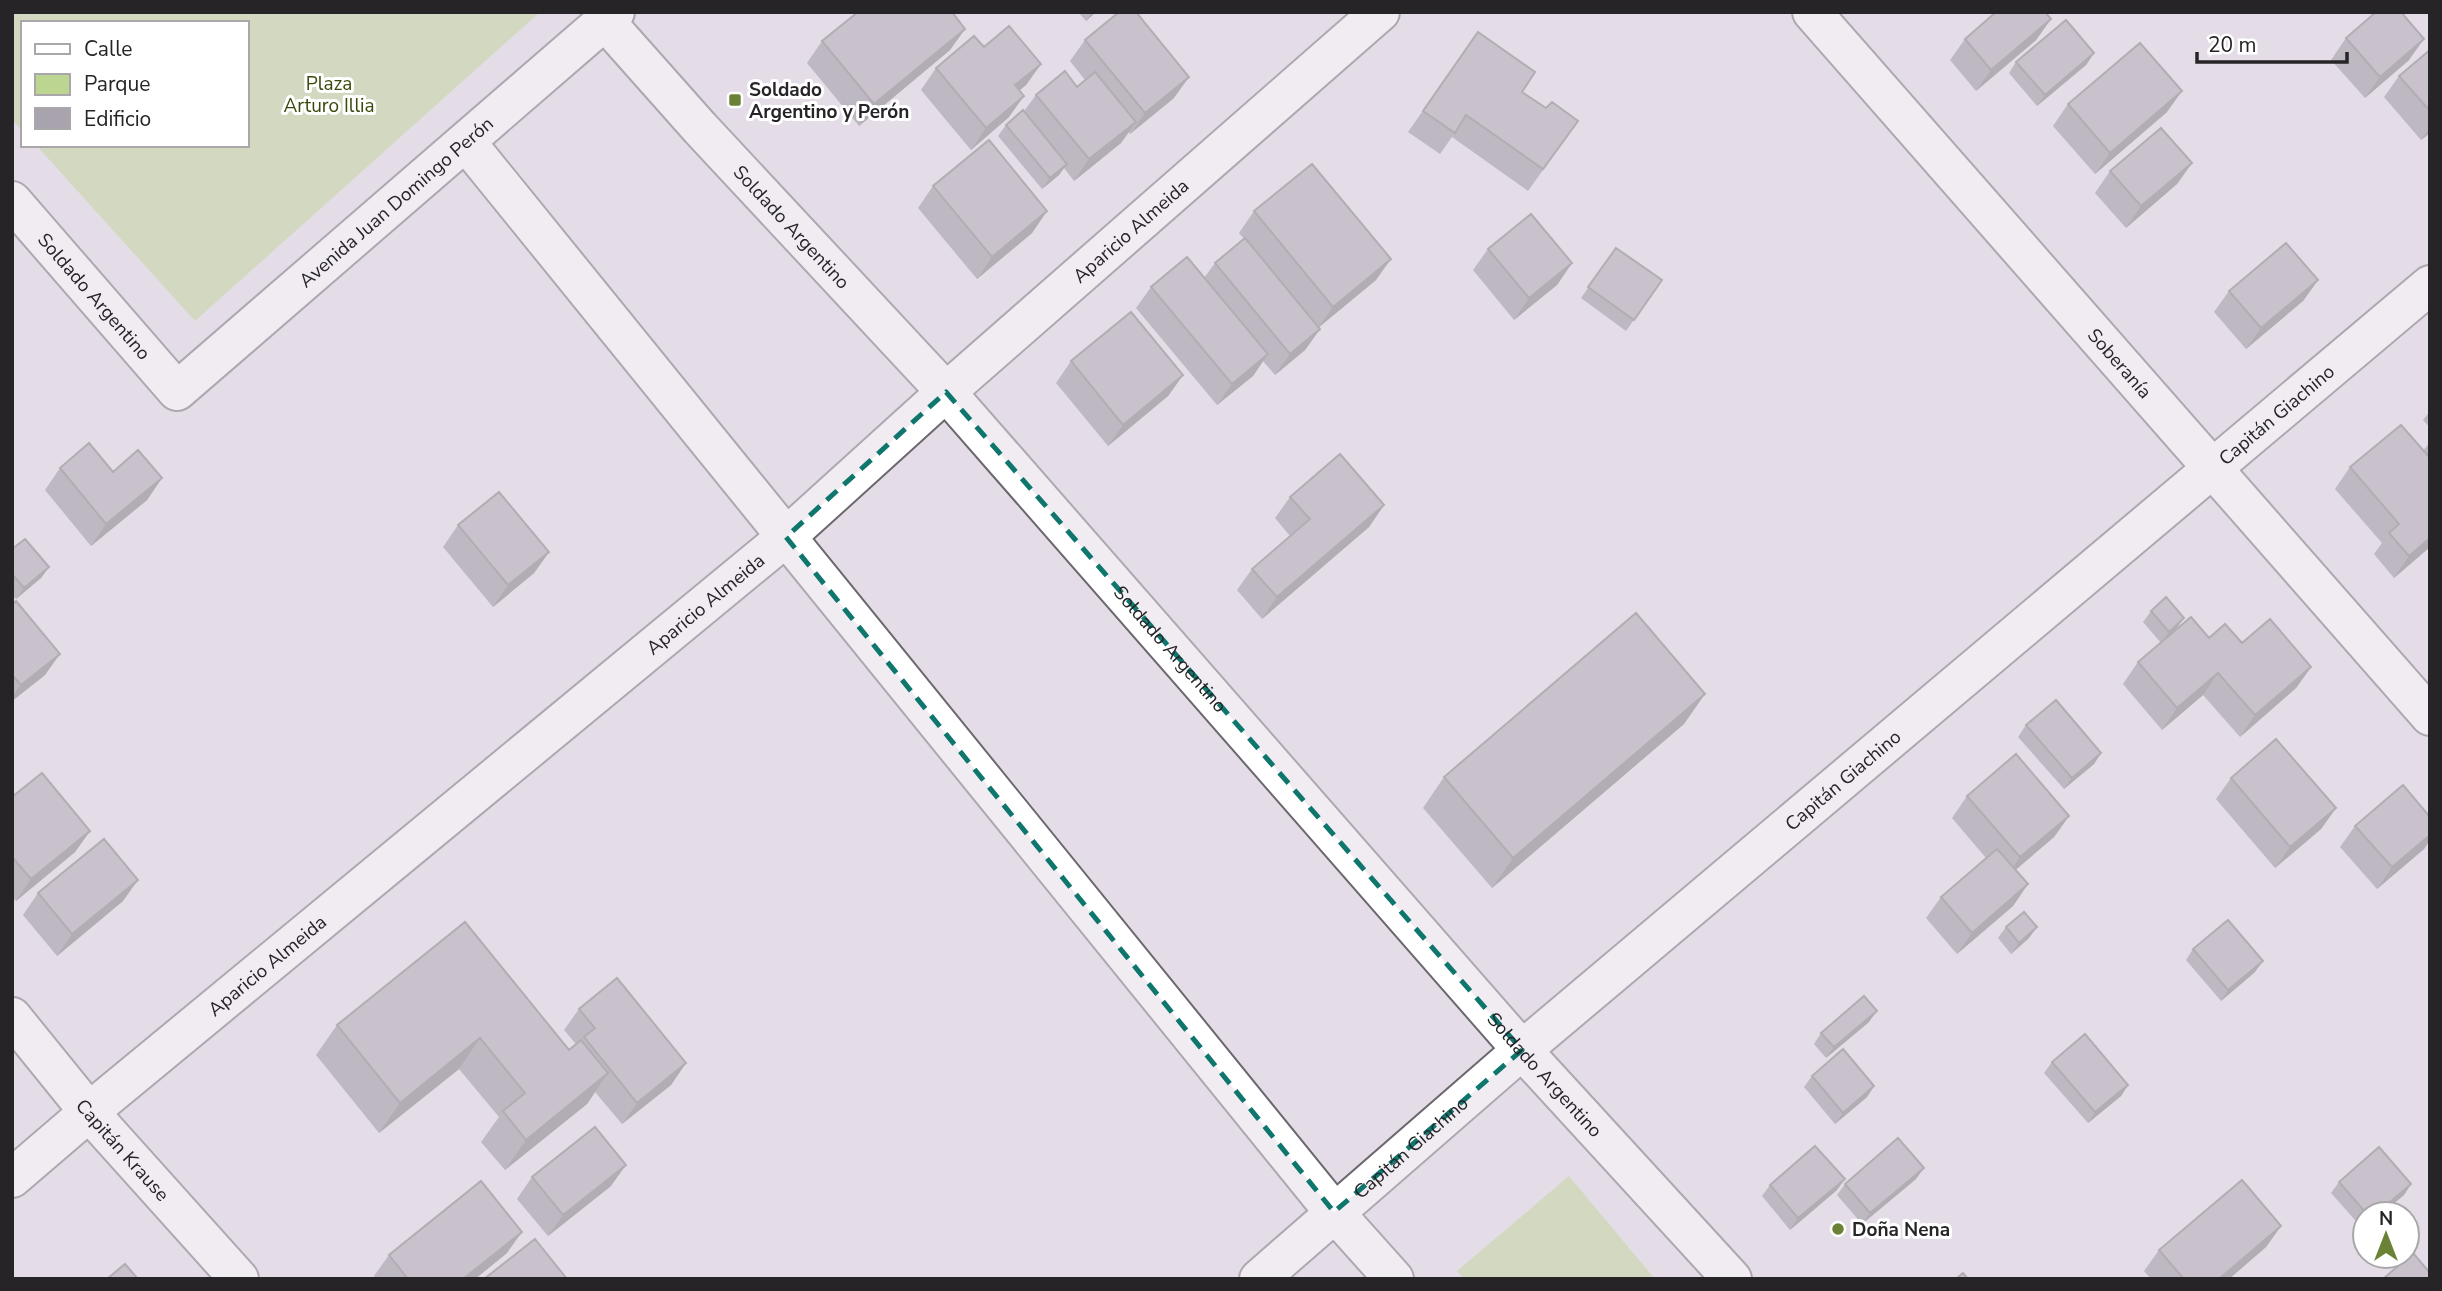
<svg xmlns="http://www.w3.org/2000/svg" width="2442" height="1291" font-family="'Nunito Sans',sans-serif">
<rect width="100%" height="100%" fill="#e4dde7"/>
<path fill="#bcd590" d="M 12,12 L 540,12 L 195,321 L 36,145 L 247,145 L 247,23 L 23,23 L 23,131 L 12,120 Z
M 1569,1176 L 1655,1279 L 1464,1279 L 1457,1271 Z"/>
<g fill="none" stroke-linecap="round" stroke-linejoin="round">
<g stroke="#6c676f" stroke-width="42">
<g id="minor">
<path id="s1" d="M 1812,12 L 2430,716"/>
<path id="s2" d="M 605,21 L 700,128 L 946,392 L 1522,1050 L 1732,1279"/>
<path d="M 466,142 L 1334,1212 L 1394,1279"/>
<path id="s3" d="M 12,1017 L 89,1112 L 239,1279"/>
<path id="s4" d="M 12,1178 L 89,1112 L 786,537 L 946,392 L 1380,12"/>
<path id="s5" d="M 1259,1279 L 1522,1050 L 2430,285"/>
</g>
</g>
<g stroke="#6c676f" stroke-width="42">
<g id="secondary">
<path id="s6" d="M 12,201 L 177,391 L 615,12"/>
</g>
</g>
<use href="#minor" stroke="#fff" stroke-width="38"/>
<use href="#secondary" stroke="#fff" stroke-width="38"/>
</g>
<path fill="#918c95" d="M 1078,12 L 1096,12 L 1086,21 Z
M 2051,19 L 2036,40 L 1976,91 L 1950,60 L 1965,39 Z
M 965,29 L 950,50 L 859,126 L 807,63 L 822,41 Z
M 1478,32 L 1522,92 L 1546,108 L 1578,121 L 1528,191 L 1452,137 L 1440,154 L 1408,132 Z
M 2346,38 L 2409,60 L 2365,98 L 2331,60 Z
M 1085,40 L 1174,98 L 1130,134 L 1129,132 L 1121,143 L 1074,181 L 1064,168 L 1059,175 L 1042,189 L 998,136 L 1006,125 L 1024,111 L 1036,95 L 1077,87 L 1085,80 L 1070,61 Z
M 984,47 L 1041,64 L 1026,85 L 1020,90 L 1009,117 L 971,150 L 921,90 L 936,68 Z
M 2430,50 L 2430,133 L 2421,140 L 2384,97 L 2399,76 Z
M 2094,53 L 2086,65 L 2037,106 L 2009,73 L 2016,62 Z
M 2068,104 L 2167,112 L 2095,174 L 2053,126 Z
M 2192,163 L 2177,184 L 2126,228 L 2095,193 L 2110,171 Z
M 933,186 L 1047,211 L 1032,233 L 977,279 L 918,208 Z
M 1254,211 L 1376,280 L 1319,327 L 1320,329 L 1305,350 L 1275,375 L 1263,361 L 1253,376 L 1217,405 L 1136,308 L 1151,287 L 1204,278 L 1215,263 L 1244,239 L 1239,233 Z
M 1616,248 L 1662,280 L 1626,331 L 1581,298 Z
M 1488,249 L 1572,263 L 1557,285 L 1514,320 L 1473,270 Z
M 2318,280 L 2303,301 L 2246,349 L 2214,312 L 2229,291 Z
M 1071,361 L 1183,375 L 1168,396 L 1108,446 L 1056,383 Z
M 2430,411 L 2430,428 L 2423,420 Z
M 2430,442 L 2430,547 L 2394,578 L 2374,554 L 2382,543 L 2335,489 L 2350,467 L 2423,451 Z
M 60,468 L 113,472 L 162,478 L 147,500 L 91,546 L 45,490 Z
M 1290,497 L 1384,505 L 1369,527 L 1262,619 L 1237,590 L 1252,569 L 1290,536 L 1275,518 Z
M 458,525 L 549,552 L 534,573 L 493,607 L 443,547 Z
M 12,549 L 49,567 L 41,578 L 16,599 L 12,595 Z
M 12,605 L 45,675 L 12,701 Z
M 2151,611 L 2184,618 L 2176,629 L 2209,638 L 2242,643 L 2311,667 L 2296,688 L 2240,737 L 2203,695 L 2162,730 L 2123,684 L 2138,662 L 2161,643 L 2143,622 Z
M 1684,724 L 1492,888 L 1423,808 L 1444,777 Z
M 2026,725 L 2101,753 L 2094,764 L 2064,789 L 2018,737 Z
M 2231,778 L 2336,808 L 2321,829 L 2275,868 L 2216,799 Z
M 1967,796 L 2069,816 L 2054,837 L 2015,870 L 2028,884 L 2013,906 L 1957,954 L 1926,918 L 1941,897 L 1986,858 L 1952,818 Z
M 12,797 L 90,831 L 75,852 L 16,901 L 12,896 Z
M 2430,817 L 2430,840 L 2424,849 L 2377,889 L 2340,847 L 2355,826 Z
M 38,893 L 123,901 L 57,956 L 23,915 Z
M 465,922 L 569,1050 L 576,1044 L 564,1030 L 579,1009 L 686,1063 L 671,1085 L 622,1124 L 595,1092 L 587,1104 L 505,1170 L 481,1142 L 499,1117 L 459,1069 L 379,1133 L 316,1055 L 337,1025 Z
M 2006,927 L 2029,938 L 2011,954 L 1998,938 Z
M 2193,949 L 2255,972 L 2221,1001 L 2186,960 Z
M 1869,1022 L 1826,1058 L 1814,1044 L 1821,1033 Z
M 2052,1062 L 2128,1085 L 2121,1096 L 2088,1123 L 2044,1073 Z
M 1812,1076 L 1874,1086 L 1867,1097 L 1835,1124 L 1804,1087 Z
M 532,1177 L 611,1186 L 548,1236 L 517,1199 Z
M 1916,1179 L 1862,1224 L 1837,1195 L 1845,1184 Z
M 2339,1182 L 2411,1184 L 2404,1195 L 2381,1214 L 2365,1214 L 2365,1228 L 2363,1229 L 2331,1193 Z
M 1770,1185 L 1837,1190 L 1790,1230 L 1762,1196 Z
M 2281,1226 L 2266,1247 L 2229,1279 L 2151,1279 L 2144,1271 L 2159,1250 Z
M 507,1253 L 475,1279 L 376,1279 L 374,1276 L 389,1255 Z"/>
<path fill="#767279" d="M 1092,12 L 1096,12 L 1086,21 Z
M 2051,19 L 2036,40 L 1976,91 L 1991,70 Z
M 965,29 L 950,50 L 859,126 L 874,104 Z
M 2424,39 L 2409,60 L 2365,98 L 2380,77 Z
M 2094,53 L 2086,65 L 2037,106 L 2045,95 Z
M 1041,64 L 1026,85 L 1000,106 L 1015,85 Z
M 1189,77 L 1174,98 L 1130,134 L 1145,113 Z
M 2182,91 L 2167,112 L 2095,174 L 2110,153 Z
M 1024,96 L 1009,117 L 971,150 L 986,128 Z
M 1136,122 L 1121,143 L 1074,181 L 1089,159 Z
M 2430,128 L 2430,133 L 2421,140 Z
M 2192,163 L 2177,184 L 2126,228 L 2141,206 Z
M 1067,164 L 1059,175 L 1042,189 L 1050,178 Z
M 1047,211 L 1032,233 L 977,279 L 992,257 Z
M 1391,259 L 1376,280 L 1318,328 L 1333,307 Z
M 1572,263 L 1557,285 L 1514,320 L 1529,298 Z
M 2318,280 L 2303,301 L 2246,349 L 2261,328 Z
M 1320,329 L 1305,350 L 1275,375 L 1290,354 Z
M 1268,354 L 1253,376 L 1217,405 L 1232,384 Z
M 1183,375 L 1168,396 L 1108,446 L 1123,425 Z
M 162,478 L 147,500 L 91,546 L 106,524 Z
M 1384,505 L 1369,527 L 1262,619 L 1277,597 Z
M 2430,538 L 2430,547 L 2394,578 L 2409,556 Z
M 549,552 L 534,573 L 493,607 L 508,585 Z
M 49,567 L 41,578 L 16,599 L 24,588 Z
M 2184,618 L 2176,629 L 2161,643 L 2169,632 Z
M 60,654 L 45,675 L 12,701 L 12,697 L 21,685 Z
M 2311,667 L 2296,688 L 2240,737 L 2255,715 Z
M 2218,673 L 2203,695 L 2162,730 L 2177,708 Z
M 1705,694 L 1684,724 L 1492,888 L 1513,858 Z
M 2101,753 L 2094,764 L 2064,789 L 2072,778 Z
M 2336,808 L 2321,829 L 2275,868 L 2290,847 Z
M 2069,816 L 2054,837 L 2005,879 L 2020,857 Z
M 90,831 L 75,852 L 16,901 L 31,879 Z
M 2430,835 L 2430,840 L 2424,849 L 2377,889 L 2392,867 Z
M 138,880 L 123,901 L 57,956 L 72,934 Z
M 2028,884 L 2013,906 L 1957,954 L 1972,933 Z
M 2037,927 L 2029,938 L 2011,954 L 2019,943 Z
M 2263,961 L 2255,972 L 2221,1001 L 2228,990 Z
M 1877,1011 L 1869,1022 L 1826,1058 L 1834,1047 Z
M 480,1038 L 459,1069 L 379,1133 L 400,1103 Z
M 686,1063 L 671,1085 L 622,1124 L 637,1103 Z
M 608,1073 L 587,1104 L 505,1170 L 526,1140 Z
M 2128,1085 L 2121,1096 L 2088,1123 L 2095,1112 Z
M 1874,1086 L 1867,1097 L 1835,1124 L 1843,1113 Z
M 626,1165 L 611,1186 L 548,1236 L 563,1215 Z
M 1924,1168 L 1916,1179 L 1862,1224 L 1870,1213 Z
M 1845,1179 L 1837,1190 L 1790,1230 L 1798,1218 Z
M 2411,1184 L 2404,1195 L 2381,1214 L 2376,1214 Z
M 2281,1226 L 2266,1247 L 2229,1279 L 2219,1279 Z
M 522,1232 L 507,1253 L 475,1279 L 463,1279 Z"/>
<path fill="#a9a3ad" stroke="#767279" stroke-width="2" d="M 858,12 L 952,12 L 965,29 L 874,104 L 822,41 Z
M 1119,12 L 1136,12 L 1189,77 L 1145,113 L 1085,40 Z
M 1996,12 L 2045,12 L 2051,19 L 1991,70 L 1965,39 Z
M 2376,12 L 2401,12 L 2424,39 L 2380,77 L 2346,38 Z
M 2066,20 L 2094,53 L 2045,95 L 2016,62 Z
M 1009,26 L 1041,64 L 1015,85 L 1024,96 L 986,128 L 936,68 L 974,36 L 984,47 Z
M 1478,32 L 1535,72 L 1522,92 L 1546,108 L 1552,102 L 1578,121 L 1543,169 L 1466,115 L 1455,133 L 1423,111 Z
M 2140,43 L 2182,91 L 2110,153 L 2068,104 Z
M 2430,50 L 2430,111 L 2399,76 Z
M 1065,71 L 1077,87 L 1095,72 L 1136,122 L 1089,159 L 1036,95 Z
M 1023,110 L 1067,164 L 1050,178 L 1006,125 Z
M 2161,128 L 2192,163 L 2141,206 L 2110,171 Z
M 989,140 L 1047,211 L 992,257 L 933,186 Z
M 1312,164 L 1391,259 L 1333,307 L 1254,211 Z
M 1531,214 L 1572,263 L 1529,298 L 1488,249 Z
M 1245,238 L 1320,329 L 1290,354 L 1215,263 Z
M 2286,243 L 2318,280 L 2261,328 L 2229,291 Z
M 1616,248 L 1662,280 L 1634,320 L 1588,287 Z
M 1187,257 L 1268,354 L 1232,384 L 1151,287 Z
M 1131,312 L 1183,375 L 1123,425 L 1071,361 Z
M 2401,425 L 2430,458 L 2430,538 L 2409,556 L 2389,533 L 2399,524 L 2350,467 Z
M 89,443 L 113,472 L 138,450 L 162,478 L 106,524 L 60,468 Z
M 1340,454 L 1384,505 L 1277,597 L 1252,569 L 1310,519 L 1290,497 Z
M 499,492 L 549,552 L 508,585 L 458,525 Z
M 25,539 L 49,567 L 24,588 L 12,574 L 12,549 Z
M 2166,597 L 2184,618 L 2169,632 L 2151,611 Z
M 16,601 L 60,654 L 21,685 L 12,675 L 12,605 Z
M 1636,613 L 1705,694 L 1513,858 L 1444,777 Z
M 2191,617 L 2209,638 L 2225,624 L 2242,643 L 2270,619 L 2311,667 L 2255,715 L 2218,673 L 2177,708 L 2138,662 Z
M 2056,700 L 2101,753 L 2072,778 L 2026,725 Z
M 2276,739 L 2336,808 L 2290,847 L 2231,778 Z
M 2016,754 L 2069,816 L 2020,857 L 1967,796 Z
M 42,773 L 90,831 L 31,879 L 12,857 L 12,797 Z
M 2403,785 L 2430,817 L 2430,835 L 2392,867 L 2355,826 Z
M 104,839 L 138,880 L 72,934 L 38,893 Z
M 1997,849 L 2028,884 L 1972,933 L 1941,897 Z
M 2024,912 L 2037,927 L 2019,943 L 2006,927 Z
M 2228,920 L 2263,961 L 2228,990 L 2193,949 Z
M 465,922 L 569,1050 L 581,1040 L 608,1073 L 526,1140 L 503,1111 L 525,1093 L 480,1038 L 400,1103 L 337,1025 Z
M 617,978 L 686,1063 L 637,1103 L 584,1037 L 595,1028 L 579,1009 Z
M 1864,996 L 1877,1011 L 1834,1047 L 1821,1033 Z
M 2085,1034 L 2128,1085 L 2095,1112 L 2052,1062 Z
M 1843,1049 L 1874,1086 L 1843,1113 L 1812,1076 Z
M 595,1127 L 626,1165 L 563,1215 L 532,1177 Z
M 1898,1138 L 1924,1168 L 1870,1213 L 1845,1184 Z
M 1815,1146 L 1845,1179 L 1798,1218 L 1770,1185 Z
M 2379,1147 L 2411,1184 L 2376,1214 L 2367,1214 L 2339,1182 Z
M 2242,1180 L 2281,1226 L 2219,1279 L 2184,1279 L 2159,1250 Z
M 481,1181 L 522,1232 L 463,1279 L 408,1279 L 389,1255 Z
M 535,1239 L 567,1279 L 484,1279 Z
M 2413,1253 L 2430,1273 L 2430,1279 L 2383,1279 Z
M 125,1264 L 138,1279 L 107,1279 Z
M 1963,1273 L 1968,1279 L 1956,1279 Z"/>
<path d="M0 0H2442V1291H0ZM 946,392 L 1522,1050 L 1334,1212 L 786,537 Z" fill="#e4dde7" fill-opacity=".55" fill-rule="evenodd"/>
<path fill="none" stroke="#0f766e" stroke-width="5" stroke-dasharray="14 9" stroke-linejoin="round" d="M 946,392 L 1522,1050 L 1334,1212 L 786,537 Z"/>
<g fill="#698235" stroke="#fff" stroke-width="2.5">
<rect x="728" y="93" width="14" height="14" rx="3.5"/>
<circle cx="1838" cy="1229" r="7"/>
</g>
<g text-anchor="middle" stroke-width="6" stroke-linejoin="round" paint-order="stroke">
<g font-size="19" fill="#384909" stroke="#fff">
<text x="329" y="90">Plaza<tspan x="329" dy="22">Arturo Illia</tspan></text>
</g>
<g font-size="19" font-weight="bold" fill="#272428" stroke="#fff" text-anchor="start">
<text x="749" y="96">Soldado<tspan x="749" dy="22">Argentino y Perón</tspan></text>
<text x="1852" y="1236">Doña Nena</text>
</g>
<g font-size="19" fill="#272428" stroke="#fff">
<text dy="7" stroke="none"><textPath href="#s6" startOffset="541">Avenida Juan Domingo Perón</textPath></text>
<text dy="7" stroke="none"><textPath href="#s2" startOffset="278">Soldado Argentino</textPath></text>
<text dy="7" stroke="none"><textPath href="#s4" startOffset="1466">Aparicio Almeida</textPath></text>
<text dy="7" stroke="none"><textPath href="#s6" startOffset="126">Soldado Argentino</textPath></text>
<text dy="7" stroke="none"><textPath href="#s1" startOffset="467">Soberanía</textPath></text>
<text dy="7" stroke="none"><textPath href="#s5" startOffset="1335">Capitán Giachino</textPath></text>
<text dy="7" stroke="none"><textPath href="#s4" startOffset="900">Aparicio Almeida</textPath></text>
<text dy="7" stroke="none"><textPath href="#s2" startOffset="845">Soldado Argentino</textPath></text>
<text dy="7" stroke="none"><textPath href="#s5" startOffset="768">Capitán Giachino</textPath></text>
<text dy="7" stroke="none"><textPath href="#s4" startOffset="332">Aparicio Almeida</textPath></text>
<text dy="7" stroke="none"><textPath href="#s2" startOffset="1412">Soldado Argentino</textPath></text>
<text dy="7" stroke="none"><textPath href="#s5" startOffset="201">Capitán Giachino</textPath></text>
<text dy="7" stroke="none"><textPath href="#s3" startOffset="173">Capitán Krause</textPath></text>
</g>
</g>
<rect width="2442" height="1291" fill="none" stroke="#272428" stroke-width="28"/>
<rect x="21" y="21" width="228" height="126" fill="#ffffff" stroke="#a9a7a9" stroke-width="2"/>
<rect x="35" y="44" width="35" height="10" fill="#ffffff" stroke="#a9a7a9" stroke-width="2"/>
<text x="84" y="56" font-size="21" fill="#272428">Calle</text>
<rect x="35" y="74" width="35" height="21" fill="#bcd590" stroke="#a9a7a9" stroke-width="2"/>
<text x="84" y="91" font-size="21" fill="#272428">Parque</text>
<rect x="35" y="108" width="35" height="21" fill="#a9a3ad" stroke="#a9a7a9" stroke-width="2"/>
<text x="84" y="126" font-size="21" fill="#272428">Edificio</text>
<g transform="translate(2386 1235)"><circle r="33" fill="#ffffff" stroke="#a9a7a9" stroke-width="2"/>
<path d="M0-5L12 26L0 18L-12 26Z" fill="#698235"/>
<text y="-10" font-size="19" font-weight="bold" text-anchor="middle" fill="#272428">N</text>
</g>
<path d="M2197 52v10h150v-10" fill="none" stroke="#272428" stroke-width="3.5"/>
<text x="2208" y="52" font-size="21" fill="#272428" stroke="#ffffff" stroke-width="5" paint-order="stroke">20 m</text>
</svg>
